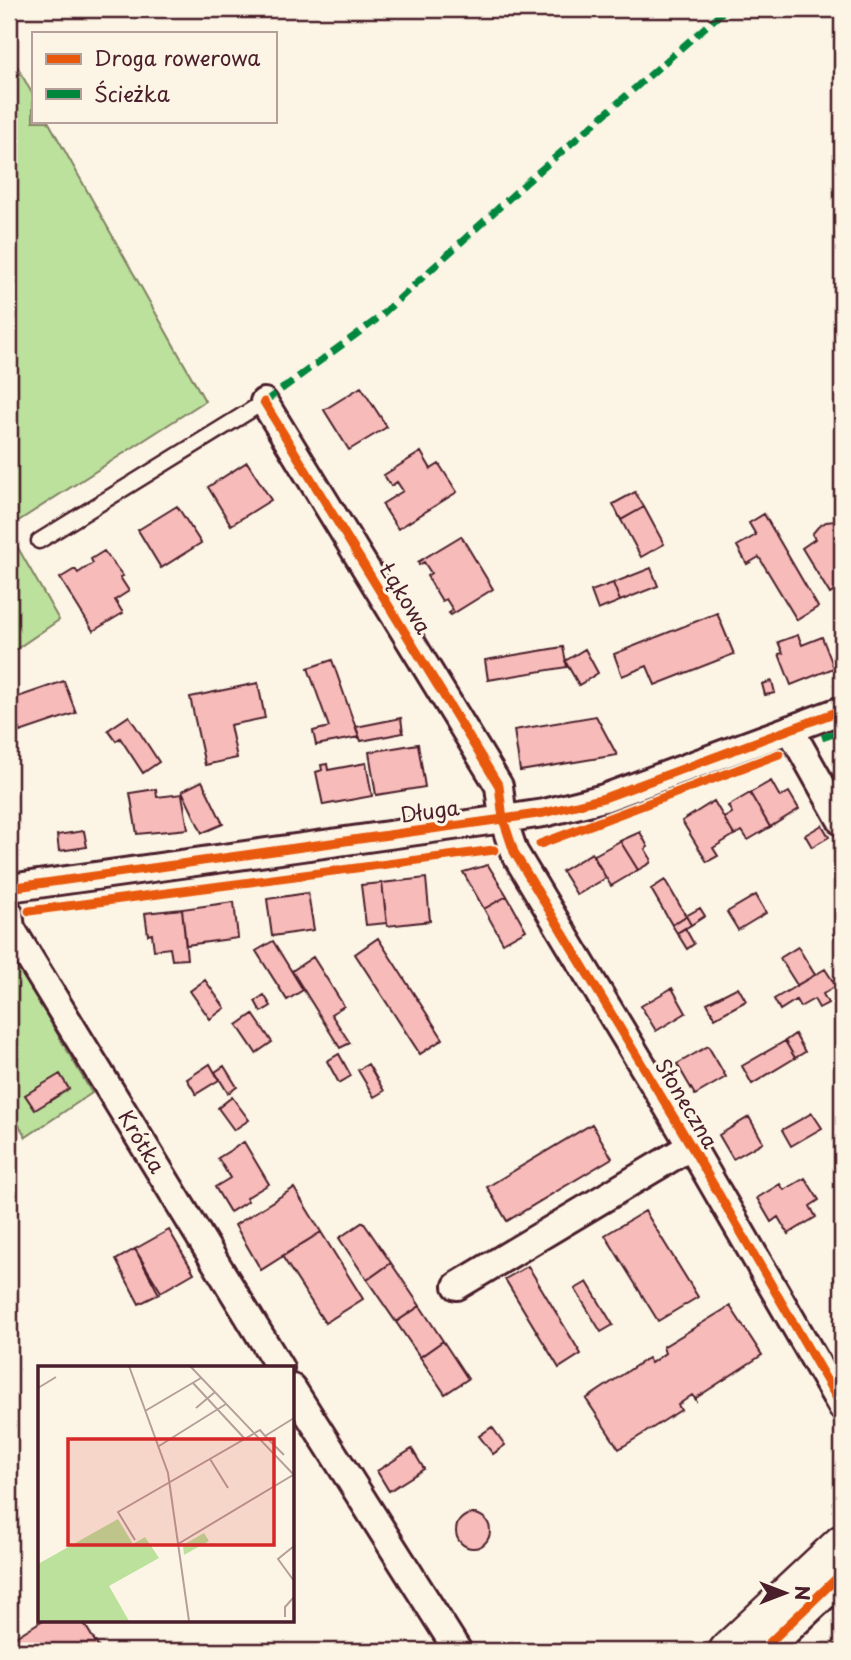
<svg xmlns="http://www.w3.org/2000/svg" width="851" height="1660" font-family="'Playpen Sans',sans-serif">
<rect width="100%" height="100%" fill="#fcf5e5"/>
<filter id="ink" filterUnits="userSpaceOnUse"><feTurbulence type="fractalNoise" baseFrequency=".0143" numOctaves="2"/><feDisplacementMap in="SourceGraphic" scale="14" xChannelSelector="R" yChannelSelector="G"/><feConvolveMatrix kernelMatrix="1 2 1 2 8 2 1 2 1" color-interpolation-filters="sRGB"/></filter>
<g filter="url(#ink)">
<path fill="#bbe19c" stroke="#828064" stroke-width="2" d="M 9,52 L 33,95 L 33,121 L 48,121 L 205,401 L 9,527 Z
M 9,532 L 59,620 L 9,654 Z
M 9,951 L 92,1093 L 26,1137 L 9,1109 Z"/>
<path fill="#f7bbb9" stroke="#4a1f2b" stroke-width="2" d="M 361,387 L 387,427 L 349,450 L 324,410 Z
M 421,452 L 431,469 L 439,464 L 457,492 L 398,529 L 382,504 L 403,491 L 397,482 L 391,486 L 384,475 Z
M 247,462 L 271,500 L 231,525 L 208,487 Z
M 635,492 L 644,507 L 621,520 L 613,504 Z
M 177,506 L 201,543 L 161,568 L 138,530 Z
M 644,507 L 664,544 L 641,557 L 621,520 Z
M 764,514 L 818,607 L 797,620 L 759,557 L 747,564 L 737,546 L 756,535 L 749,523 Z
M 835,521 L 838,526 L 842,524 L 842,586 L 830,594 L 802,548 L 815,539 L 812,534 L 818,527 L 826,522 Z
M 461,536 L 493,589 L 451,615 L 449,613 L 453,610 L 446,599 L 442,601 L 427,576 L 431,573 L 424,562 L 419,565 L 418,562 Z
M 104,551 L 123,576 L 120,577 L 129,591 L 115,600 L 123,613 L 93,631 L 60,578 L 75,569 L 78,573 L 93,563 L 91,559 Z
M 651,568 L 658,586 L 620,601 L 613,583 Z
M 613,583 L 620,601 L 598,610 L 591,591 Z
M 717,613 L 734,654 L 655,685 L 647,666 L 622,676 L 614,654 Z
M 798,635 L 802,645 L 822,637 L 834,668 L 791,685 L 779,654 L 783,653 L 778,642 Z
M 563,647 L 567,667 L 488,680 L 485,660 Z
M 585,649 L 598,673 L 579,685 L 565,661 Z
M 332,660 L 359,737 L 316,745 L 313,731 L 329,727 L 308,668 Z
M 64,681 L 76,713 L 20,732 L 9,700 Z
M 772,681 L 775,693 L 765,695 L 762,684 Z
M 258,683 L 265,718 L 230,725 L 237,758 L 205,765 L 190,697 Z
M 129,716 L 159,762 L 143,773 L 120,738 L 116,741 L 108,730 Z
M 596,716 L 617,755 L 520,771 L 514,730 Z
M 401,718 L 403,733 L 361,741 L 356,727 Z
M 418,744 L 425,787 L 376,795 L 369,752 Z
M 366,763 L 372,796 L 323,805 L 316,772 L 322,770 L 321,765 L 327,764 L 328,770 Z
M 202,781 L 223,824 L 202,833 L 182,791 Z
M 771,781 L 780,797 L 789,792 L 799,809 L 770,827 L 750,793 Z
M 156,789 L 157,797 L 182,794 L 188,829 L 137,834 L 130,793 Z
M 750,793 L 770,827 L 748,840 L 742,831 L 734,835 L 724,818 L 732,813 L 728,806 Z
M 714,801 L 734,835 L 713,848 L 718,856 L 707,862 L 682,821 Z
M 822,825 L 829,837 L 812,847 L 805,835 Z
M 84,831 L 87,847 L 59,851 L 57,835 Z
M 640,832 L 648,847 L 645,849 L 651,859 L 650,863 L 638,870 L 620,841 Z
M 620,841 L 638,870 L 611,886 L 593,856 Z
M 592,853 L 606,878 L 577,895 L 562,871 Z
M 488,865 L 507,896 L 484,909 L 463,872 Z
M 426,878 L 430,921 L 387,926 L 382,883 Z
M 665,880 L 686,916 L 672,925 L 651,889 Z
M 382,883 L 387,923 L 366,925 L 361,885 Z
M 308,893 L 314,930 L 272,936 L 267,899 Z
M 756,895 L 766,913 L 738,930 L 727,912 Z
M 507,896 L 526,930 L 503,943 L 484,909 Z
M 234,902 L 238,938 L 186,945 L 182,909 Z
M 700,908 L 705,916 L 691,925 L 686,916 Z
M 182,909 L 187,959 L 172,960 L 170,948 L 154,950 L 152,934 L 148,935 L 145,913 Z
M 686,916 L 691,925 L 677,933 L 672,925 Z
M 685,928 L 694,944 L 687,949 L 677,933 Z
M 842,929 L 842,949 L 833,934 Z
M 378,938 L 443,1039 L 420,1054 L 355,954 Z
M 273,941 L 303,990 L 287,1000 L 256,951 Z
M 798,947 L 815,975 L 797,985 L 780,958 Z
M 313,957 L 344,1006 L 331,1014 L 350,1043 L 340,1048 L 292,971 Z
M 825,969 L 836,986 L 823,994 L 828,1003 L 819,1008 L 814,999 L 800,1007 L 796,1000 L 780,1010 L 774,999 Z
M 205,980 L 225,1008 L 210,1019 L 190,991 Z
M 738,987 L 746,1001 L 715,1018 L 707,1003 Z
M 672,988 L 686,1013 L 656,1031 L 641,1006 Z
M 264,995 L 271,1006 L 261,1012 L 255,1001 Z
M 253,1014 L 272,1042 L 256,1053 L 237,1025 Z
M 795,1034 L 805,1052 L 795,1058 L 785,1041 Z
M 785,1041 L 795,1058 L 752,1084 L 742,1066 Z
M 708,1046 L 726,1077 L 695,1095 L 677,1064 Z
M 339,1054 L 351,1076 L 339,1083 L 327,1061 Z
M 210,1064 L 219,1080 L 196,1094 L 187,1079 Z
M 368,1064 L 384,1091 L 374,1097 L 358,1070 Z
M 224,1066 L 237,1087 L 228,1093 L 215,1072 Z
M 60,1074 L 69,1089 L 35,1110 L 25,1095 Z
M 232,1097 L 249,1120 L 234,1130 L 218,1108 Z
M 812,1113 L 822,1128 L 791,1146 L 782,1130 Z
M 749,1117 L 763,1142 L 733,1159 L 719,1135 Z
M 592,1124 L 612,1158 L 507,1221 L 487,1187 Z
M 244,1142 L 269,1184 L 246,1198 L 248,1201 L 230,1212 L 215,1187 L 230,1178 L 218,1158 Z
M 805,1178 L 819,1200 L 810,1206 L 816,1217 L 788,1234 L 778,1217 L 771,1222 L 757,1198 L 780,1184 L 784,1190 Z
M 294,1188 L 321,1232 L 261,1270 L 235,1225 Z
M 645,1211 L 698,1297 L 658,1321 L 605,1235 Z
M 363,1222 L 391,1263 L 367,1280 L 339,1238 Z
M 169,1230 L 194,1273 L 161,1292 L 135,1249 Z
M 321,1232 L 363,1299 L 325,1323 L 282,1256 Z
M 135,1249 L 159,1294 L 139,1304 L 116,1260 Z
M 391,1263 L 420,1306 L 396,1322 L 367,1280 Z
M 528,1266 L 581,1354 L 559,1368 L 505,1279 Z
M 842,1275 L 842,1290 L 835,1279 Z
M 587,1282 L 613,1325 L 601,1332 L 575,1289 Z
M 420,1306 L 443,1341 L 420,1357 L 396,1322 Z
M 730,1306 L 762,1355 L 696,1398 L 696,1400 L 692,1395 L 678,1405 L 681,1410 L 619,1449 L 586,1399 L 646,1359 L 648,1358 L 651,1363 L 665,1353 L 663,1347 Z
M 443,1341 L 468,1379 L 445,1394 L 420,1357 Z
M 492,1427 L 505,1445 L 493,1454 L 479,1436 Z
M 412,1449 L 424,1469 L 389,1491 L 377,1471 Z
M456 1531a17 17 0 1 1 34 0a17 17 0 1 1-34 0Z
M 43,1620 L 82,1620 L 99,1648 L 94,1651 L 9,1651 L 9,1641 Z"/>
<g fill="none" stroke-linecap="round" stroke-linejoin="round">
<g stroke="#4a1f2b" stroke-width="19">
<path id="service" d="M 39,541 L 264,402"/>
</g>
<g stroke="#4a1f2b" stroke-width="32">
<path id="minor" d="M 264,402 L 499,786 L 503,819 L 514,852 L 691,1146 L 842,1407
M 790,729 L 842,822
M 9,888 L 503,819 L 544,813 L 604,798 L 842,710
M 9,913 L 11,928 L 280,1368
M 457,1286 L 691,1146
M 292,1388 L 458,1651
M 808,1651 L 842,1619"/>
</g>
<g stroke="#4a1f2b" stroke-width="42">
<path id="secondary" d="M 728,1651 L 842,1544"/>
</g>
<use href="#service" stroke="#fcf5e5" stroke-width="14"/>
<use href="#minor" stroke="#fcf5e5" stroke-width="26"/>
<use href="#secondary" stroke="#fcf5e5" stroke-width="37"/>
<path stroke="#00873e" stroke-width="7" stroke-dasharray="14 7" stroke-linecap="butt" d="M 264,402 L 376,320 L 528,181 L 726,9
M 822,738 L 842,731"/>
<g stroke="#fcf5e5" stroke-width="13">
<path id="cycleway" d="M 264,402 L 499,786 L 503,819 L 514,852 L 691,1146 L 842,1407
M 540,844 L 779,754
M 9,888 L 503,819 L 544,813 L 604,798 L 842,710
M 29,911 L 494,850
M 761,1651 L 842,1573"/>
</g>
<use href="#cycleway" stroke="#e8590c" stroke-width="9"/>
</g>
</g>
<g text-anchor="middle" stroke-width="6" stroke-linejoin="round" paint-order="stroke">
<g font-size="21" fill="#4a1f2b" stroke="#fcf5e5">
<text transform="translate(405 599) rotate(59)" y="7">Łąkowa</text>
<text transform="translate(430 812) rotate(-8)" y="7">Długa</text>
<text transform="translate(686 1104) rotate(59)" y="7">Słoneczna</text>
<text transform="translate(141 1142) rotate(59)" y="7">Krótka</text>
</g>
</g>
<g transform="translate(38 1366)">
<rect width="256" height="256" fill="#fcf5e5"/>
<path d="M 80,153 L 95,178 L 107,171 L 121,192 L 71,220 L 91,255 L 0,255 L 0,198 ZM 166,167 L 171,175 L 146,189 L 145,179 Z" fill="#bbe19c"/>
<path fill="none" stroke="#b59f9b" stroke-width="2" d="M 91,0 L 130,107 L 151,255M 152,0 L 256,109M 155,17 L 207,73M 0,22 L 18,11M 158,42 L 177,26M 107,45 L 163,12M 227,70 L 246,89M 121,80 L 188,38M 172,93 L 190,122M 97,174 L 80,146 L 222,64 L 227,70 L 256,52M 140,178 L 255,109M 256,180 L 240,193 L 256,215M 247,251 L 247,241 L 256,231"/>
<path fill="#d62828" fill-opacity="0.15" stroke="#d62828" stroke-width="3.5" d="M 30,73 L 236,73 L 236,179 L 30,179 Z"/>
<rect width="256" height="256" fill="none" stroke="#4a1f2b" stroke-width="3.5"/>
</g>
<rect width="851" height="1660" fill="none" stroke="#fcf5e5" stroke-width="35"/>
<rect x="18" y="18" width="816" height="1625" fill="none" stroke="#4a1f2b" stroke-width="2.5" filter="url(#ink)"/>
<rect x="32" y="32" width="245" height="91" fill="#fcf5e5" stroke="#b59f9b" stroke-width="2"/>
<rect x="46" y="54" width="35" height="10" fill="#e8590c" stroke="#b59f9b" stroke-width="2"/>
<text x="94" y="66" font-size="21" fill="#4a1f2b">Droga rowerowa</text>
<rect x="46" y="89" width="35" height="10" fill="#00873e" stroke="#b59f9b" stroke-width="2"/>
<text x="94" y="102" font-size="21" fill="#4a1f2b">Ścieżka</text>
<g transform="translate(785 1593) rotate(90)" stroke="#fcf5e5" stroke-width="5" paint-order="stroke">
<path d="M0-5L12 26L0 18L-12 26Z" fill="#4a1f2b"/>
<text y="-10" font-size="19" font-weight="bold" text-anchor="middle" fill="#4a1f2b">N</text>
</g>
</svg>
